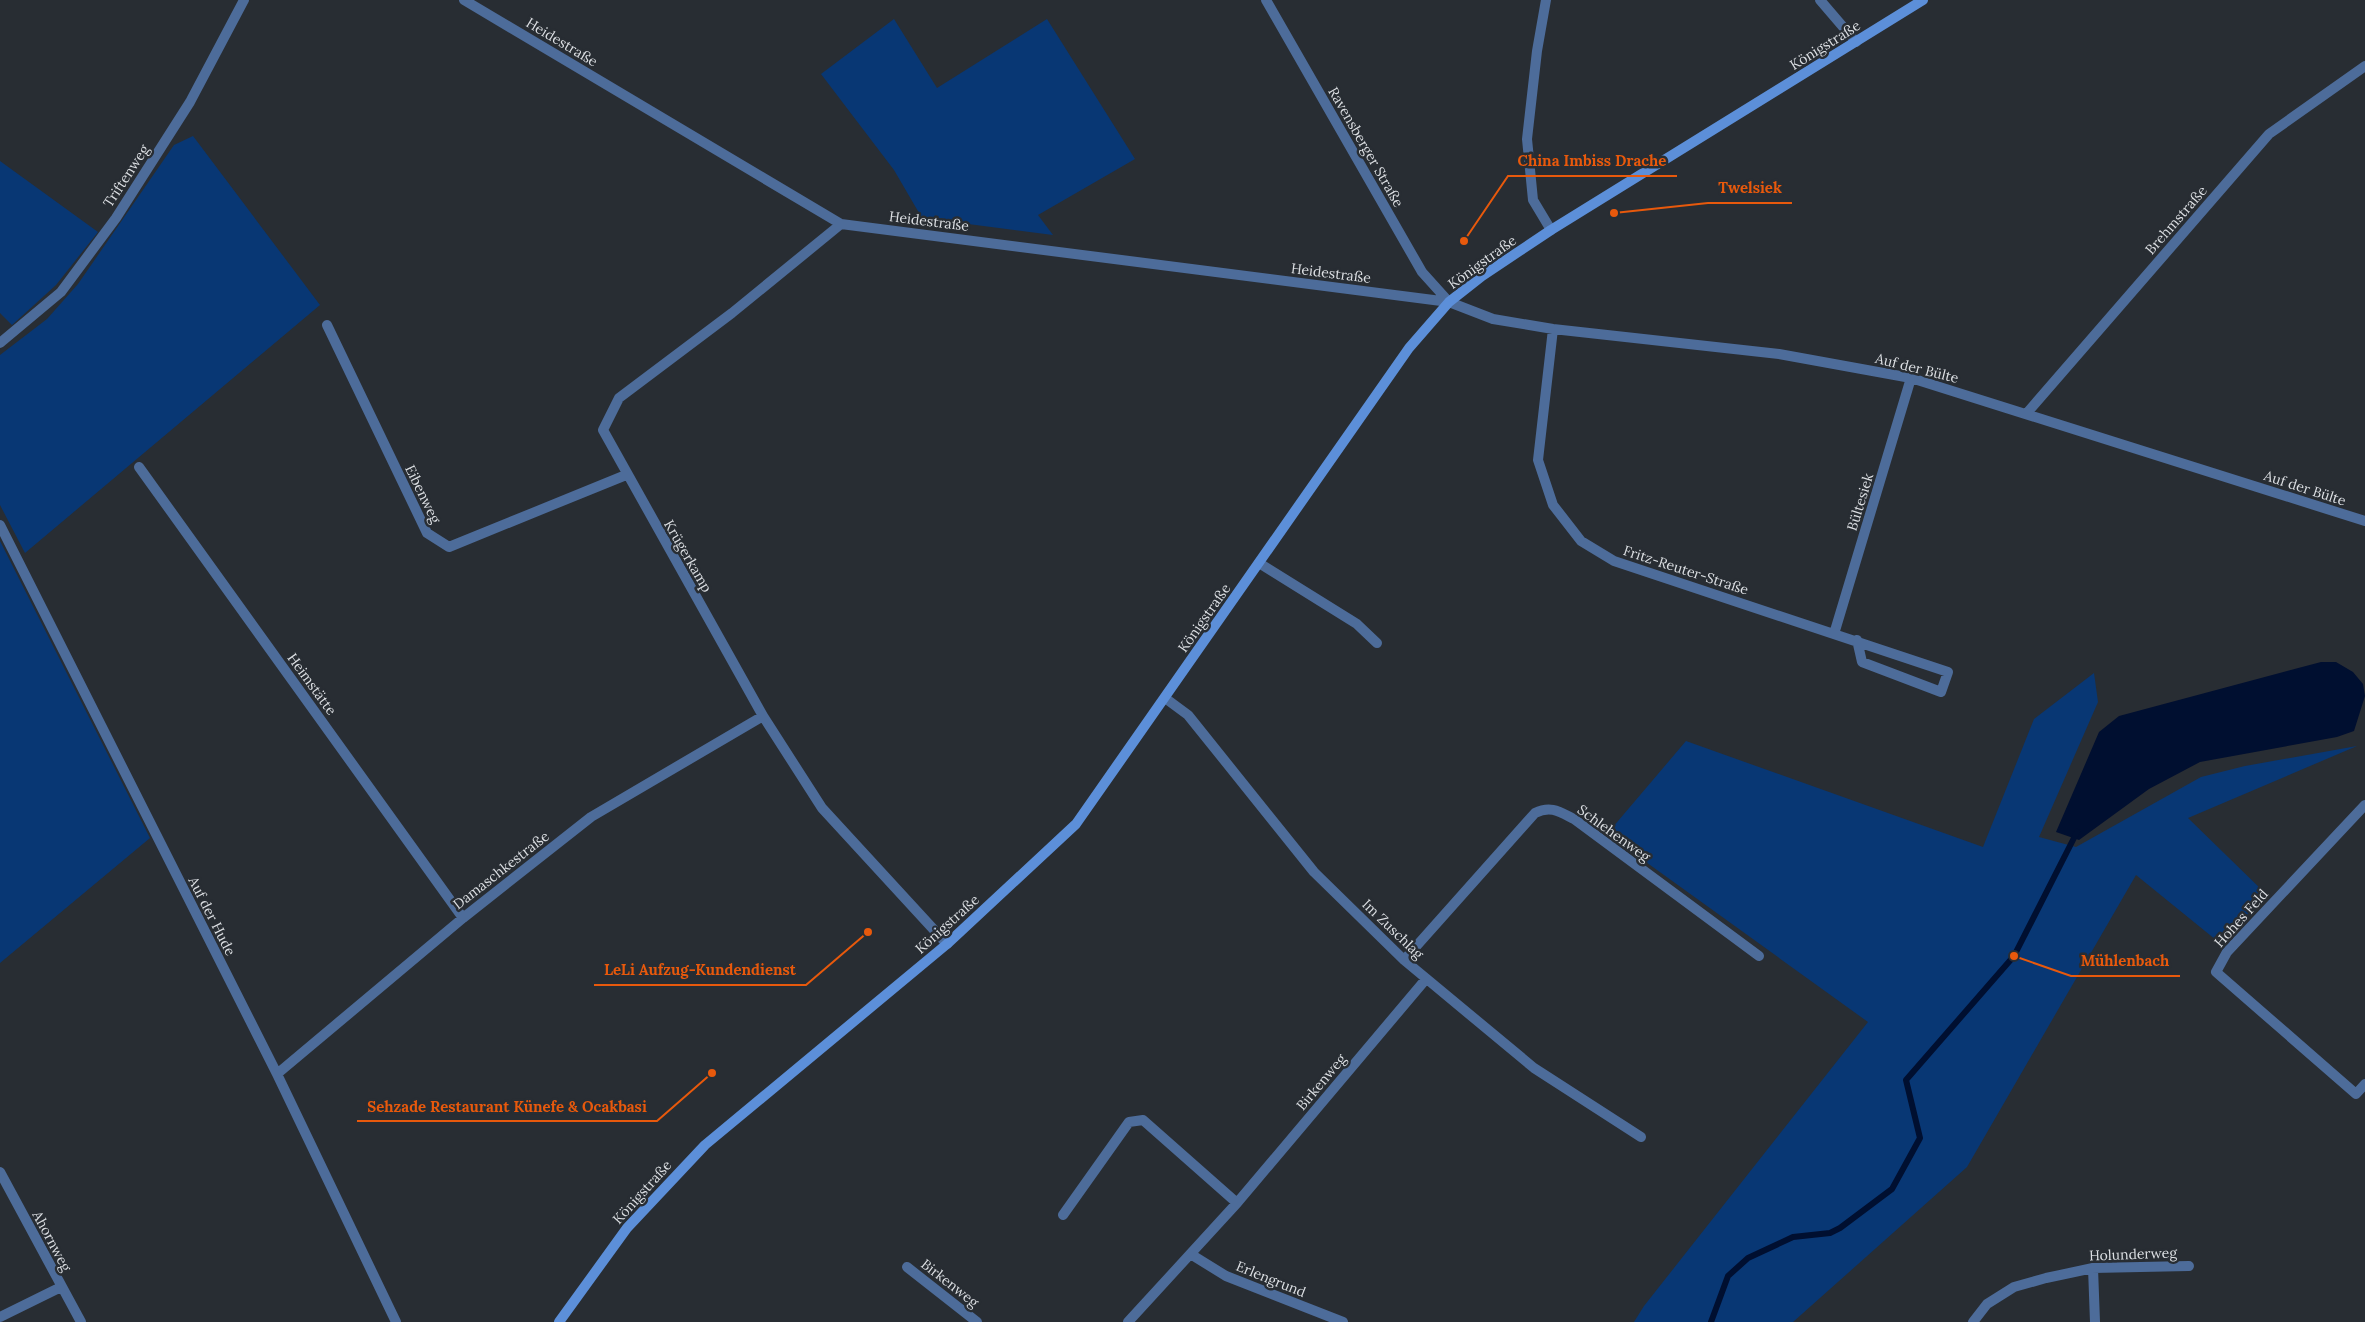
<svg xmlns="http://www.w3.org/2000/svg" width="2365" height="1322" font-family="Lora,serif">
<rect width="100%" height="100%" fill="#282d33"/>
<path fill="#083774" d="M 894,19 L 937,88 L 1047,19 L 1135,159 L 1038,215 L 1053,235 L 922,218 L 894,170 L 821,74 Z
M 193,136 L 320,305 L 25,553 L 0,505 L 0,355 L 47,319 L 78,284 L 174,145 Z
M 0,161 L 98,232 L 56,285 L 12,325 L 0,313 Z
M 0,541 L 150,838 L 0,963 Z
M 2094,673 L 2098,702 L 2039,837 L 2076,847 L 2201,777 L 2245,766 L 2357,746 L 2188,818 L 2266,894 L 2221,944 L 2136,875 L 1967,1167 L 1793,1322 L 1634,1322 L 1644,1306 L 1868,1022 L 1607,834 L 1686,741 L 1983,847 L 2034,719 Z"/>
<path fill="#000f30" d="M 2321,662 L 2336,662 L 2353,672 L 2363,684 L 2365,696 L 2354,731 L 2337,737 L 2200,762 L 2149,789 L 2079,840 L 2056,832 L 2099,732 L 2119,716 Z"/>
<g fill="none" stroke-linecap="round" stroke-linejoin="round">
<path stroke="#000f30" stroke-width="6" d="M 1711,1322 L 1728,1276 L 1748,1258 L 1793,1237 L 1830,1233 L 1840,1228 L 1892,1189 L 1920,1138 L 1906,1080 L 2014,956 L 2077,832"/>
<path stroke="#4d6c9a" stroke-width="10" d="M 1259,563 L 1357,624 L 1377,643"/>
<path stroke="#4d6c9a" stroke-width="10" d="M 464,0 L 841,224 L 1449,302 L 1493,319 L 1553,329 L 1779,354 L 1911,378 L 2365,521
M 1266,0 L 1422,272 L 1449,302
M 1546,0 L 1537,51 L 1527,139 L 1533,200 L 1551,230
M 1820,0 L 1856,42
M 841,224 L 732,313 L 619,398 L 603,430 L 763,716 L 822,808 L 947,944
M 327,325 L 427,533 L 449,547 L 626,475
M 1553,329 L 1538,460 L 1553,505 L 1581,541 L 1614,561 L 1948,672 L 1941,692 L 1862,662 L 1857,640
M 0,343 L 61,292 L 116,218 L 190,102 L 244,0
M 2027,413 L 2269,134 L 2365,66
M 139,467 L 463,918
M 0,525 L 277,1074 L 396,1322
M 1834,634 L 1911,378
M 1165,698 L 1188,715 L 1314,872 L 1404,960 L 1534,1068 L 1641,1137
M 2365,805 L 2227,952 L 2216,972 L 2356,1094 L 2365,1084
M 1404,960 L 1535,813 C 1551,805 1560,812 1574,819 L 1759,956
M 277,1074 L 463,918 L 591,817 L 763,716
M 0,1172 L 81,1322
M 1063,1215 L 1129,1122 L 1143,1120 L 1237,1203
M 1192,1255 L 1226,1276 L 1343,1322
M 907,1267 L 977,1322
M 2093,1268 L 2095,1322
M 0,1317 L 61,1287
M 1128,1322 L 1237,1203 L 1426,979
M 1973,1322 L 1987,1304 L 2014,1287 L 2046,1278 L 2093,1268 L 2189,1266"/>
<path stroke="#5c8fd9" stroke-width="10" d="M 559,1322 L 627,1228 L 705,1145 L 947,944 L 1076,824 L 1409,348 L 1449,302 L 1482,276 L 1551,230 L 1923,0"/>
</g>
<g text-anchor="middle" stroke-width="5" stroke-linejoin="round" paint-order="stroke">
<g font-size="14" fill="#dcdfe3" stroke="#282d33">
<text transform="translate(562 42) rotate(31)" y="5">Heidestraße</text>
<text transform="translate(1825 45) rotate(-32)" y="5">Königstraße</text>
<text transform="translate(1366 147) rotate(60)" y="5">Ravensberger Straße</text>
<text transform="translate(126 176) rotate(-57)" y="5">Triftenweg</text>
<text transform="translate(2176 220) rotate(-49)" y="5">Brehmstraße</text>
<text transform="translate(929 221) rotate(7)" y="5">Heidestraße</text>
<text transform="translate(1482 262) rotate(-36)" y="5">Königstraße</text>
<text transform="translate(1331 273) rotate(7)" y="5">Heidestraße</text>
<text transform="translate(1917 368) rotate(14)" y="5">Auf der Bülte</text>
<text transform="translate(2305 488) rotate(18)" y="5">Auf der Bülte</text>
<text transform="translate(423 494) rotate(64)" y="5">Eibenweg</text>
<text transform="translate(1860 502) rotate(-73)" y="5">Bültesiek</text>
<text transform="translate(688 556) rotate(60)" y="5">Krügerkamp</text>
<text transform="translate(1686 570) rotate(18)" y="5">Fritz-Reuter-Straße</text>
<text transform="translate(1204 618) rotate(-55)" y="5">Königstraße</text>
<text transform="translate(312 684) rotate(54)" y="5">Heimstätte</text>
<text transform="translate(1614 833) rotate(36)" y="5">Schlehenweg</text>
<text transform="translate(501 870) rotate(-38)" y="5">Damaschkestraße</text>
<text transform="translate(212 916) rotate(63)" y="5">Auf der Hude</text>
<text transform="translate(2241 918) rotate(-48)" y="5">Hohes Feld</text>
<text transform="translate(947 924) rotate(-42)" y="5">Königstraße</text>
<text transform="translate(1393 929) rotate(44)" y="5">Im Zuschlag</text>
<text transform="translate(1321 1082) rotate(-50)" y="5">Birkenweg</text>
<text transform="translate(642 1192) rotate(-48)" y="5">Königstraße</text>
<text transform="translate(52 1241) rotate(62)" y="5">Ahornweg</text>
<text transform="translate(2133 1254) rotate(-2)" y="5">Holunderweg</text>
<text transform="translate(1271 1279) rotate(22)" y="5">Erlengrund</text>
<text transform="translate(950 1283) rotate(38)" y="5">Birkenweg</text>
</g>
</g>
<path fill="none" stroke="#e8590c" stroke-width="2" d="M1464 241L1508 176H1677M1614 213L1708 203H1792M2014 956L2071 976H2180M868 932L806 985H594M712 1073L657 1121H357"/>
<g fill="#e8590c" stroke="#282d33" stroke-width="2">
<circle cx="1464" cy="241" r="5"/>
<circle cx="1614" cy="213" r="5"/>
<circle cx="2014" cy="956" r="5"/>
<circle cx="868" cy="932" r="5"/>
<circle cx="712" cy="1073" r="5"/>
</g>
<g font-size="15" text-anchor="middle" font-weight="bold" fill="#e8590c" stroke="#282d33" stroke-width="5" stroke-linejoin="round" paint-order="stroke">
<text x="1592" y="166">China Imbiss Drache</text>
<text x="1750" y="193">Twelsiek</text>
<text x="2125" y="966">Mühlenbach</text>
<text x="700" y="975">LeLi Aufzug-Kundendienst</text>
<text x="507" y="1112">Sehzade Restaurant Künefe &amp; Ocakbasi</text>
</g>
</svg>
